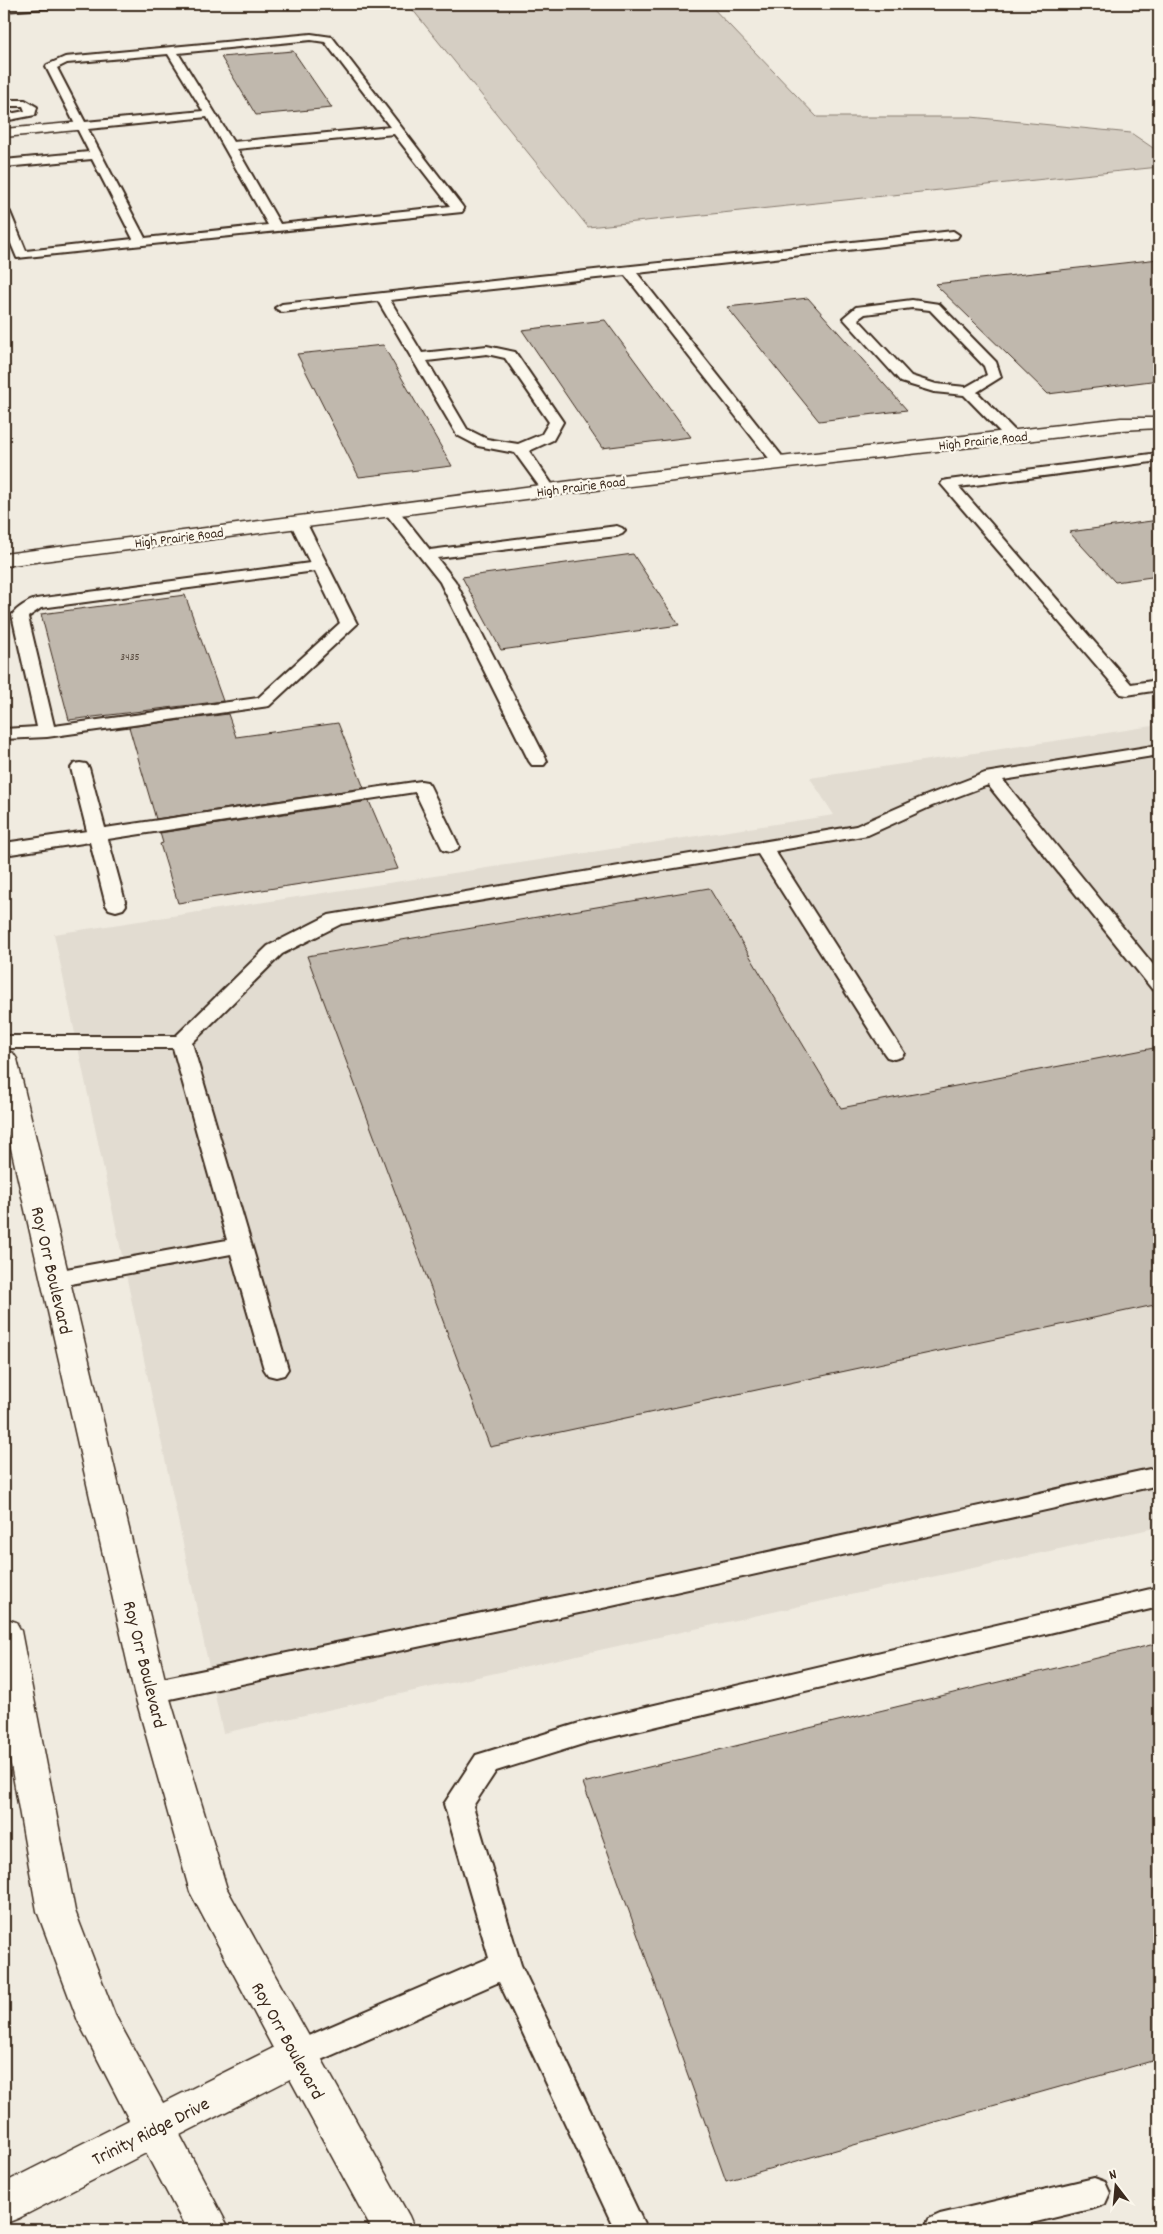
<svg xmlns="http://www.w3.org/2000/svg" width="1163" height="2234" font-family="Dekko,sans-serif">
<rect width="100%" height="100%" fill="#f0ebe0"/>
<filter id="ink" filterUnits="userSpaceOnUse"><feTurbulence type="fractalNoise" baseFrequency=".02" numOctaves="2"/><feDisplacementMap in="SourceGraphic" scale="10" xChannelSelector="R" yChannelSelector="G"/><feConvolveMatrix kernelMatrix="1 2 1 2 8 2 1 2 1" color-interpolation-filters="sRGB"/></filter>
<g filter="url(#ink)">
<path fill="#e2dcd1" d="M 1159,725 L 1159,1527 L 223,1733 L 54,934 L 834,815 L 810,778 Z"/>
<path fill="#d5cec3" stroke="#887c70" d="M 408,4 L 709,4 L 817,117 L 971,117 L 1131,133 L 1159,152 L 1159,167 L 588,227 Z"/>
<path fill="#c0b8ad" stroke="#3b2a1e" d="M 293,51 L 332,108 L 256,115 L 221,57 Z
M 1159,259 L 1159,380 L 1048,394 L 935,284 Z
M 808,298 L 907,410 L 819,421 L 727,307 Z
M 605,320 L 691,437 L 602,448 L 522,330 Z
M 383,345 L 452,466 L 359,477 L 297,354 Z
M 1159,520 L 1159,576 L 1115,582 L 1069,532 Z
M 633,554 L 679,625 L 501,650 L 462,577 Z
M 185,595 L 223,701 L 69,720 L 41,614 Z
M 228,714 L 236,737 L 338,723 L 364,788 L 156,819 L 129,727 Z
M 369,801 L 398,869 L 178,903 L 160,844 L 163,843 L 160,833 Z
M 709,888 L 841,1108 L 1159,1047 L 1159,1304 L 490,1447 L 307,956 Z
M 1159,1643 L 1159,2059 L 726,2181 L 583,1783 Z"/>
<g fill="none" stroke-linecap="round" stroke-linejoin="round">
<g stroke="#3b2a1e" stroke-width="4">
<path id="lane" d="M 21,4 L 65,4 L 60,7 L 4,11 L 4,5 Z
M 311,34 L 332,37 L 462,206 L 464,209 L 462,212 L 17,258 L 4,227 L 4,208 L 10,212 L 26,251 L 133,239 L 92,159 L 4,167 L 4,160 L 89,152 L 46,67 L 47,65 L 65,57 ZM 311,40 L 325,42 L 390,127 L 233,142 L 178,53 ZM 168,54 L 203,111 L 85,122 L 57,68 L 67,63 ZM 207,117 L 268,225 L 145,238 L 88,129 ZM 394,134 L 450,206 L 280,224 L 237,149 Z
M 4,100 L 25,100 L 37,107 L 35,115 L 4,121 L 4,115 L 25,111 L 23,106 L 4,106 Z
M 953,231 L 959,235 L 957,238 L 637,273 L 785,460 L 787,463 L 785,466 L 775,466 L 625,275 L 390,300 L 422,353 L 487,346 L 515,352 L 563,422 L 553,440 L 529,451 L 556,490 L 554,493 L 544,493 L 515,453 L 478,446 L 457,435 L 378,301 L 282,312 L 275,308 L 282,304 ZM 487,354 L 505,358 L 549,422 L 542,434 L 518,444 L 487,439 L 467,429 L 427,361 Z
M 912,300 L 939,304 L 996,362 L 1001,377 L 977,392 L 1017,433 L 1019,436 L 1017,439 L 1007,439 L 964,395 L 934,392 L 901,382 L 843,318 L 856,307 ZM 912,308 L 930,310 L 984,366 L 987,375 L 966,387 L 936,384 L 911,376 L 858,319 L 865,314 Z
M 1159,453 L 1159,461 L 959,487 L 1131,684 L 1159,680 L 1159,690 L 1127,695 L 1121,694 L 941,484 L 943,481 L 948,480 Z
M 391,505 L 396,507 L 430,550 L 617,526 L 622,528 L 625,531 L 622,534 L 617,536 L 437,558 L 455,581 L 547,761 L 544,765 L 532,765 L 529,761 L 440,582 L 383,510 L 386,507 Z
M 298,517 L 303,519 L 306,522 L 357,624 L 269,706 L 47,737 L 4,739 L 4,729 L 37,727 L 12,615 C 17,608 28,601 36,599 L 310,563 L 290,522 L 293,519 ZM 315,571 L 340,623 L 258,698 L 54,726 L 28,617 L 41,608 Z
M 1159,745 L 1159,755 L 1003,780 L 1159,972 L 1159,991 L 1152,989 L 988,785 L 932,806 L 868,835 L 775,851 L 904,1053 L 901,1057 L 894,1059 L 887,1057 L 884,1053 L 758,854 L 341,924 L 282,954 L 192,1043 L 288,1369 L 284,1375 L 276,1377 L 268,1375 L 264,1369 L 231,1254 L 55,1287 L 47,1284 L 44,1279 L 47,1274 L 55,1271 L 227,1240 L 173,1048 L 4,1048 L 4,1036 L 176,1036 L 268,946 L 329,915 L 856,826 L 920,798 L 985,773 Z
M 80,763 L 86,764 L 89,768 L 105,828 L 421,781 L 427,782 L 430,786 L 459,846 L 457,850 L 450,852 L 443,850 L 415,792 L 108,839 L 126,905 L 123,909 L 116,911 L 109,909 L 106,905 L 90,842 L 4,855 L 4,843 L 87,831 L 71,768 L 74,764 Z
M 1159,1467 L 1159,1485 L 598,1609 L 151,1703 L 141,1700 L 137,1692 L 141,1684 L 151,1681 L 598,1589 Z
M 1159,1587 L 1159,1607 L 586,1743 L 496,1771 L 473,1806 L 521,1965 L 647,2230 L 615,2230 L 499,1982 L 307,2066 L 296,2070 L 285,2066 L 281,2056 L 285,2046 L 489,1958 L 444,1804 L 476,1755 L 586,1721 Z
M 1094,2178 L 1105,2182 L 1110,2193 L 1105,2204 L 1094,2208 L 1003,2230 L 924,2230 L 929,2219 L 940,2214 Z"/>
</g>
<g stroke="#3b2a1e" stroke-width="3">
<path id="street" d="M 82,122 L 89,126 L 87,129 L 4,137 L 4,129 Z
M 1121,418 L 1159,418 L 1159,428 L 1121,430 L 587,491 L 4,566 L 4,554 L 587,479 Z"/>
</g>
<g stroke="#3b2a1e" stroke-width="3">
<path id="secondary" d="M 4,1051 L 13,1053 L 17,1059 L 168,1692 L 227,1889 L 409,2216 L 415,2230 L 372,2230 L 290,2079 L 180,2135 L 230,2230 L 187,2230 L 146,2153 L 19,2218 L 4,2224 L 4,2183 L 129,2120 L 78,2021 L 37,1911 L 4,1725 L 4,1618 L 16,1622 L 21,1631 L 75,1911 L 115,2015 L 163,2103 L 273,2048 L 190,1892 L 134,1692 L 4,1117 Z"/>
</g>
<use href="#lane" fill="#fbf7ec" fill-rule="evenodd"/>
<use href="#street" fill="#fbf7ec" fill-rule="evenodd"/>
<use href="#secondary" fill="#fbf7ec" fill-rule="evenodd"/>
</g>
</g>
<g text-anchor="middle" stroke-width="4.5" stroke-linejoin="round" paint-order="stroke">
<g font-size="11" fill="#5c4e42">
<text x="130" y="660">3435</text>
</g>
<g font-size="14" fill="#3b2a1e" stroke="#fbf7ec">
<text transform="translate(983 440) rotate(-6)" y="5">High Prairie Road</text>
<text transform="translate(581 486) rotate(-7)" y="5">High Prairie Road</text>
<text transform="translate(179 537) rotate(-7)" y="5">High Prairie Road</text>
</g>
<g font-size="19" fill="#3b2a1e" stroke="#fbf7ec">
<text transform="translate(53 1270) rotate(77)" y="7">Roy Orr Boulevard</text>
<text transform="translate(146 1664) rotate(76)" y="7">Roy Orr Boulevard</text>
<text transform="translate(289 2040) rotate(61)" y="7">Roy Orr Boulevard</text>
<text transform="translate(150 2130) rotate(-27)" y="7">Trinity Ridge Drive</text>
</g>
</g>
<rect width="1163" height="2234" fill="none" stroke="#fbf7ec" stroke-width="20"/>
<rect x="10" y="10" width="1143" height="2214" fill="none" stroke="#3b2a1e" stroke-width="2" filter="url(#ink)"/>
<g transform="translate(1116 2186) rotate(344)" stroke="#fbf7ec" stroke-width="4" paint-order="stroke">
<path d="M0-4L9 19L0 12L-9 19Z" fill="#3b2a1e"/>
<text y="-8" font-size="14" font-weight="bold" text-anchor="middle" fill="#3b2a1e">N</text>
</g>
</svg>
